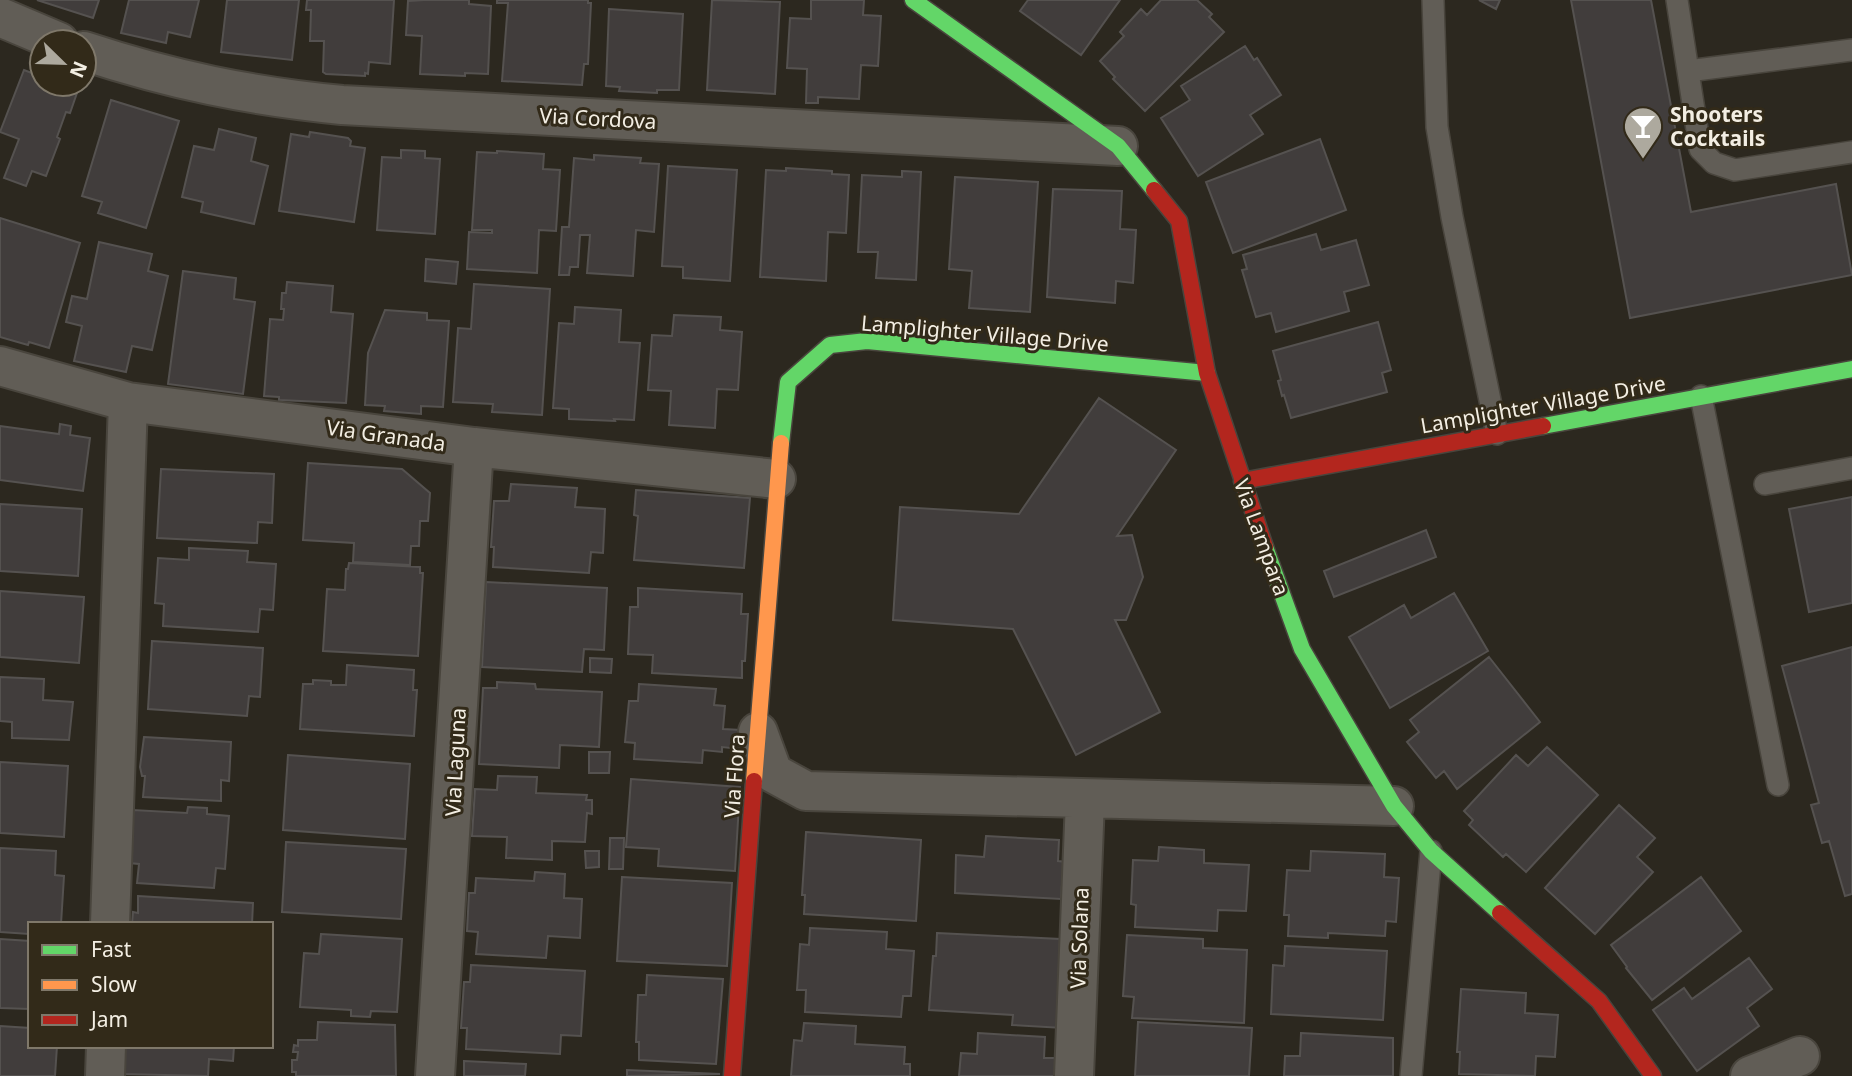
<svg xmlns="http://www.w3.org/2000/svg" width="1852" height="1076" viewBox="0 0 1852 1076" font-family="'Noto Sans',sans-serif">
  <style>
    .building { fill: #413d3c; stroke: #555250; stroke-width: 2 }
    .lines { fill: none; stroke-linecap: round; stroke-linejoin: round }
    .lane-casing { stroke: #49453d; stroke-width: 24 }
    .street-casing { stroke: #49453d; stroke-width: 42 }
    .fast-casing { stroke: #49453d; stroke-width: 19 }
    .slow-casing { stroke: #49453d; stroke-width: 19 }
    .jam-casing { stroke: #49453d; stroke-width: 19 }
    .lane { stroke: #615d56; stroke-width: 21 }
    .street { stroke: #615d56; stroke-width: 38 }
    .fast { stroke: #63d668; stroke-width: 16 }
    .slow { stroke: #ff974d; stroke-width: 16 }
    .jam { stroke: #b3261e; stroke-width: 16 }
    .labels { text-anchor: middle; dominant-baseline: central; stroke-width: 6; stroke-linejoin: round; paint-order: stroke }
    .poi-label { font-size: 21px; font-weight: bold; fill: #f3eee3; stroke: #322a19; text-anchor: start }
    .street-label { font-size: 21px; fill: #f3eee3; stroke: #322a19 }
  </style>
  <rect width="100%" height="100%" fill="#2c281f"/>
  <path class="building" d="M37,0H99L93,18Z
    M129,0H199L190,37L168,32L166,43L121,33Z
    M227,0H299L292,60L221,52Z
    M307,0H394L390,64L369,62L368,74L365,73V76L326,74L323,72L324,41H310L311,10H306Z
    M424,0H469V4L491,6L488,74L465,73V76L420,74L422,36L406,35L408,1Z
    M497,0H588V3H591L588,64H584L582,85L502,81L508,3H497Z
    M712,0L780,2L775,94L707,90Z
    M811,0H864L863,15L881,16L878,66L861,65L859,99L818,97V103H806L807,69L787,68L790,18L811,19Z
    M1028,0H1120L1081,55L1020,11Z
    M1161,0H1197L1212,14L1209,17L1224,32L1145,111L1113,79L1115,77L1100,61L1124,36L1120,32L1141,9L1147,15Z
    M1479,0H1500L1496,9Z
    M1571,0H1651L1691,212L1836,184L1852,275L1630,318Z
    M609,9L683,14L679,90H657V93L619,91L620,87L606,86Z
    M1245,46L1254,60L1257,58L1281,95L1250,115L1263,134L1198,176L1161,118L1190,100L1181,86Z
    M24,70L42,77V84H73L72,87L78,90L70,113L66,112L57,137L60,139L46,176L32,171L26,186L4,178L19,139L0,132Z
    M111,100L179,121L146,228L98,213L102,202L82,196Z
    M219,129L256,138L251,161L268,166L254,224L201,212L203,202L182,197L194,146L214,150Z
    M310,132L348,138L351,141L350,146L365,148L354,222L279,211L291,134L309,137Z
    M1320,139L1346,210L1233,253L1206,182Z
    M401,150L425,151V158L440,159L435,234L377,230L382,157L401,158Z
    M497,151L544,154L543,169L560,170L556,231L539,230L537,273L467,269L469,232L492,233V230H472L477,152L497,153Z
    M594,155L641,158L640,163L659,164L654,232L636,230L633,276L587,273L590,235H580L578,267H570L569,275H559L562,227H569L574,158L594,160Z
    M668,166L737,170L730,281L683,278V267L662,266Z
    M786,168L832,171V174L849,175L846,233L828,232L826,281L760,277L766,170L786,171Z
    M902,171L921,172L916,280L876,278L878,252H858L862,175L902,177Z
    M955,177L1038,182L1030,312L969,308L972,271L949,269Z
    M1053,189L1122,191L1120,229L1136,230L1133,283L1116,281L1115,303L1047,297Z
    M0,218L80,243L49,348L29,342L28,345L0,337Z
    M1316,234L1321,250L1356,240L1369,285L1344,292L1349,311L1276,332L1271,313L1256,317L1242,270L1247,269L1243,255Z
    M99,242L152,254L148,271L168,276L152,350L132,346L126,372L74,361L82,326L66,322L72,296L87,299Z
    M426,259L458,262L456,284L425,281Z
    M183,271L236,278L234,299L255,302L243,394L168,384Z
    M287,282L333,286L331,312L353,314L346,403L279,400V397L264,396L270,319L283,320L284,309H281L282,293H286Z
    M474,284L550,289L542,415L492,412L493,404L453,402L458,328L471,329Z
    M575,307L621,310L619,342L640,343L634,420L614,419L615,421L569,419V409L553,408L559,323L574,324Z
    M385,310L427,313V320L449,321L443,407L421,406V414L384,411L385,406L365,405L368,353Z
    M674,315L721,317L720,330L742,332L738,390L717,389L715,428L669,425L671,391L648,390L652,335L672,336Z
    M1378,322L1391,370L1382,373L1387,392L1291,418L1284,395L1282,396L1278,381L1281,380L1273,351Z
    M1099,398L1176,450L1117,536L1132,535L1143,577L1126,620H1115L1160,712L1076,755L1013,629L893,620L900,507L1019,514Z
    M60,424L71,426L70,435L90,438L83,491L0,480V426L59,434Z
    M308,463L402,469L430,493L428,521H420L419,546H411L410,565L353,562L354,543L303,540Z
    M161,469L274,474L272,523L258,522L257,543L157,538Z
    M511,484L577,488L575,507L605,509L603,553L591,552L589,573L493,567L494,547H491L494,501H509Z
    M636,490L750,498L744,568L634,560L638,516L634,515Z
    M1852,497V603L1809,612L1789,509Z
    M0,504L82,509L78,576L0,571Z
    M1426,530L1436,557L1334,597L1324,571Z
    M189,548L248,551L247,562L276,564L273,610L260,609L258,632L163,626L164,604L155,603L158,558L189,560Z
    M349,563L420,567V573H423L418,656L323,651L327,589L345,590L346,569H348Z
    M486,582L607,588L604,650L584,649L582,672L482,667Z
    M638,588L742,594L741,614H748L745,661H742V678L652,673L653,655L628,654L630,607H638Z
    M0,591L84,597L79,663L0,657Z
    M1454,593L1488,651L1390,708L1349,637L1404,605L1411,618Z
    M152,641L263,648L260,697L249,696L247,716L148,709Z
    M1852,647V894L1845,896L1829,841L1822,843L1811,805L1819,803L1782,666Z
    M1489,657L1540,722L1457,789L1444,771L1436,778L1407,742L1419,732L1410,720Z
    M590,658L612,659L611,673L590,672Z
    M347,665L414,670L413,690H417L414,736L300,729L303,684H313V680L331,681V685H346Z
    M0,677L44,679L43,700L73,702L69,740L12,738V722L0,721Z
    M497,682L535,684L536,689L602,692L599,747L560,745L559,768L479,764L483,688H497Z
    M639,684L716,689L714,705L725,706L723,729L741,730L740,749L722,747V752L703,750L702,763L634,759L635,743L625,742L629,701H638Z
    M144,737L231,742L229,781L221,780V801L143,797L145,776H142L140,767Z
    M1547,747L1598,795L1526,872L1506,854L1503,857L1469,825L1473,820L1464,811L1516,755L1528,766Z
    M589,752H610L609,773H589Z
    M288,755L410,764L405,839L283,830Z
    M0,762L68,766L64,837L0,833Z
    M498,776L537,777L536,793L587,795L586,800H592V814L587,813L585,842L552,841V860L506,858L507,837L472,836L475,789L497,790Z
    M631,779L740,787L735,871L658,866L659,849L626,847Z
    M1619,805L1655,838L1637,857L1653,872L1595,934L1545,888Z
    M188,807L207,808V814L229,816L225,869L216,868L214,888L137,883L139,864L129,863L133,810L187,813Z
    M806,832L921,840L916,921L804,914L805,895H802Z
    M986,836L1059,840L1058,861L1067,862L1066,884H1062L1061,899L955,893L956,855L984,857Z
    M610,838H624L623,869H609Z
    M286,842L406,849L401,919L282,912Z
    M1159,847L1204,850V863L1249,865L1246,911L1218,910L1217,931L1135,927L1136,905L1131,904L1133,860L1158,861Z
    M0,848L56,851L55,875L64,876L61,924H30L29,934L0,932Z
    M585,851H599V867L586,868Z
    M1311,851L1385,854L1384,877L1399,878L1396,922L1386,921L1385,936L1328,933V938L1288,936L1289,915H1284L1287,870L1310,871Z
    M535,872L565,874L564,898L582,899L580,938L548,936L546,958L476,954L478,932L467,931L469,893H475L476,878L534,881Z
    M622,877L732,883L727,966L617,961Z
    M1701,877L1741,931L1652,1000L1626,968L1627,967L1611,945Z
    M138,896L253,903L252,924H132L133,912L138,913Z
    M810,928L887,932L886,949L914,951L911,996H903L901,1017L805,1012L806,990H797L800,944L809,945Z
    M937,933L1060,939L1058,988L1065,989L1063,1028L1012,1025L1013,1015L929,1010L933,956H936Z
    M321,934L402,939L397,1012L371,1011L370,1017L351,1016V1010L300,1007L304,953L319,954Z
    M1127,935L1203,939V948L1247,950L1244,1023L1132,1018L1134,997L1123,996Z
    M0,939L30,941V1009L0,1008Z
    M1285,946L1387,951L1383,1020L1271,1014L1273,965L1284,966Z
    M1749,958L1772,989L1747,1008L1759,1026L1697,1071L1653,1010L1684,988L1692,999Z
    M471,965L585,971L581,1036L561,1035L560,1054L466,1049L467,1028H461L464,982H470Z
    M647,975L723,979L716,1064L639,1060V1042H636L638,995H646Z
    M1461,989L1526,993L1525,1013L1558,1015L1555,1057L1536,1056L1535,1076L1459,1074L1460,1052H1457Z
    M318,1022L395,1025L396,1076H296V1072H292V1060H297L298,1052H293L294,1045L298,1046V1040H317Z
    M1138,1022L1252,1028L1249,1076H1135Z
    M804,1023L856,1026L855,1044L905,1047L904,1064H910V1076H791L794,1040L802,1041Z
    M0,1026L30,1028V1046H57L55,1076H0Z
    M978,1033L1045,1037L1044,1058H1057L1056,1076H959L961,1053L977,1054Z
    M1301,1033L1393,1038V1076H1284L1285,1056H1300Z
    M121,1046H234L233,1061L209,1059L208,1076L122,1074Z
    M464,1061L526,1064L525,1076H464Z
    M627,1070L720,1074L627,1076Z"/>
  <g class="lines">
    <g class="lane-casing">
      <path id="lane" d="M1433,0L1437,127L1452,217L1497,434
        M1677,0L1700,149L1714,163L1735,170L1852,152
        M1688,71L1852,50
        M1701,396L1778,785
        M1765,484L1852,468
        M1411,1076L1431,851"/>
    </g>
    <g class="street-casing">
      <path id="street" d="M0,17L59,42
        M84,51C172,80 250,96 342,105L1118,146
        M0,366L128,402L474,447L776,479
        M758,732L773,773L806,791L1394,806
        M110,924L128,402
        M105,1076L106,1046
        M435,1076L474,447
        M1074,1076L1085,800
        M1750,1076L1800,1056"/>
    </g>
    <g class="fast-casing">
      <path id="fast" d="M913,0L1118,146L1154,190
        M1543,426L1852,369
        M781,443L788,382L830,345L867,341L1207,373
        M1265,547L1302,649L1394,806L1431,851L1500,913"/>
    </g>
    <g class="slow-casing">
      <path id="slow" d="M754,781L781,443"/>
    </g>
    <g class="jam-casing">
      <path id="jam" d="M1154,190L1179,221L1207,373L1265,547
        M1242,481L1543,426
        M1500,913L1599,1001L1653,1076
        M732,1076L754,781"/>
    </g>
    <use href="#lane" class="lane"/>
    <use href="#street" class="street"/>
    <use href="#fast" class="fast"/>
    <use href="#slow" class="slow"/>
    <use href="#jam" class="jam"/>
  </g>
  <defs>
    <g id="bar-pin" transform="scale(2.0125)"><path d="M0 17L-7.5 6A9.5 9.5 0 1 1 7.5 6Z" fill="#ada99e" stroke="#322a19"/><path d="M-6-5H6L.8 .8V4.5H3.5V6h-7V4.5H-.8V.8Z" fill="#fff"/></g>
  </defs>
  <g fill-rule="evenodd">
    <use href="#bar-pin" x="1643" y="126"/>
  </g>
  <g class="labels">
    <g class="poi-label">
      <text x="1670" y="114">Shooters<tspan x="1670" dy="24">Cocktails</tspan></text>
    </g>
    <g class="street-label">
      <text transform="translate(598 118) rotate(3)">Via Cordova</text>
      <text transform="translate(985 333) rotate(5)">Lamplighter Village Drive</text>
      <text transform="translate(1543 404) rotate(-10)">Lamplighter Village Drive</text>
      <text transform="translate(386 435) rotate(8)">Via Granada</text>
      <text transform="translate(1262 537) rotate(70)">Via Lampara</text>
      <text transform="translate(455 762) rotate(-87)">Via Laguna</text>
      <text transform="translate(734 776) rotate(-86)">Via Flora</text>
      <text transform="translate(1079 938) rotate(-88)">Via Solana</text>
    </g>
  </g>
  <rect x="28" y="922" width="245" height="126" fill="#322a19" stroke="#7f786a" stroke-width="2"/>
  <rect x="42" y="945" width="35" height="10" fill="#63d668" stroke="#7f786a" stroke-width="2"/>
  <text x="91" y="957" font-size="21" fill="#f3eee3">Fast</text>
  <rect x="42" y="980" width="35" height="10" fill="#ff974d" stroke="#7f786a" stroke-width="2"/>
  <text x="91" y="992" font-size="21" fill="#f3eee3">Slow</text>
  <rect x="42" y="1015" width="35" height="10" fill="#b3261e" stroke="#7f786a" stroke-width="2"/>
  <text x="91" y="1027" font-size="21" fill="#f3eee3">Jam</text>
  <g transform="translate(63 63) rotate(113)"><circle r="33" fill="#322a19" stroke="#7f786a" stroke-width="2"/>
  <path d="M0-5L12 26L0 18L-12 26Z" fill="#ada99e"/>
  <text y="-10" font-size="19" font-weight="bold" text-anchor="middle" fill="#f3eee3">N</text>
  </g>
</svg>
